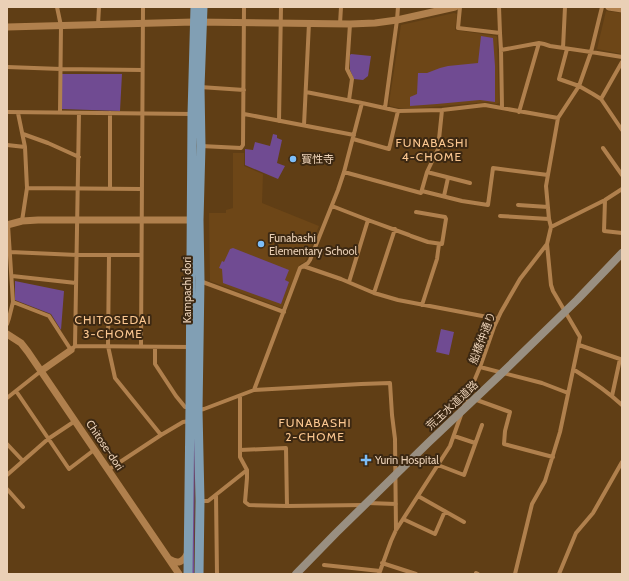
<svg xmlns="http://www.w3.org/2000/svg" width="629" height="581" viewBox="0 0 629 581" font-family="Cabin,'Noto Sans JP',sans-serif">
  <style>
    .built { fill: #6d4617 }
    .green { fill: #704b92 }
    .lines { fill: none; stroke-linecap: round; stroke-linejoin: round }
    .minor { stroke: #b0804d; stroke-width: 4 }
    .tertiary { stroke: #b0804d; stroke-width: 7 }
    .secondary { stroke: #998f81; stroke-width: 8 }
    .primary { stroke: #819fb4; stroke-width: 9 }
    .poi-dot { fill: #7dbef9; stroke: #3c2812; stroke-width: 1.5 }
    .labels { text-anchor: middle; dominant-baseline: central; stroke-width: 4; stroke-linejoin: round; paint-order: stroke }
    .poi-label { font-size: 11px; fill: #ead0b6; stroke: #3c2812; text-anchor: start }
    .street-label { font-size: 11px; fill: #ead0b6; stroke: #3c2812 }
    .neighbourhood-label { font-size: 12px; letter-spacing: 1px; fill: #fbc791; stroke: #3c2812 }
  </style>
  <rect width="100%" height="100%" fill="#603e15"/>
  <path class="built" d="M606,11L622,13V54L597,49Z
    M454,13L457,14L455,30L496,36L497,37L499,103L496,104L487,102L420,108H399L390,106L389,103L401,25Z
    M233,153H244V166L263,174L262,203L319,226L305,262L300,264L282,308L210,281L209,213H226V210L233,208Z"/>
  <path class="green" d="M481,36L493,38L495,66V102L480,100L437,104L410,106V97L417,94L418,73H427L440,68L448,66L478,63Z
    M351,54L371,56L368,76L363,80L354,79L350,70V55Z
    M62,74H122L120,111L62,109Z
    M273,134L277,135V138L282,140L277,163L285,166L278,179L245,165V149L253,150L255,142L270,146Z
    M233,248L289,270L285,280L289,282L281,304L223,283L222,269L219,268L222,261L224,262L230,249Z
    M15,281L64,291L61,330L51,314L15,300Z
    M441,329L454,332L449,355L436,352Z
    M193,431H195L194,574H192Z"/>
  <g class="lines">
    <path class="minor" d="M57,7L61,26L60,112
      M460,7L458,28L500,33
      M499,7L500,33L501,50L502,108
      M340,24L341,7
      M98,25L99,7
      M563,48L565,7
      M567,49L559,79L579,86L593,94L601,99L622,130
      M501,50L539,43L544,44L550,46L591,52L622,57
      M7,67L61,69L142,70
      M200,87L244,90
      M306,92L362,103L398,111L442,110L485,105L558,118
      M601,99L622,62
      M349,100L352,79L347,69L350,24
      M385,108L397,20L398,7
      M7,112L192,114
      M519,112L539,43
      M18,113L25,147L27,188L22,221
      M244,114L354,135
      M279,121L281,7
      M304,125L309,23
      M23,134L48,143L79,157
      M353,139L389,149L398,111
      M7,145L25,147
      M201,146L241,148L243,145L244,7
      M603,148L622,175
      M344,172L421,193L427,172L438,149L442,110
      M427,172L470,183
      M27,188L141,189
      M110,189V113
      M422,191L462,201L488,205L493,168L548,175
      M444,196L448,178
      M605,200L604,231L622,233
      M518,205L548,207
      M332,206L368,220L409,235L411,236L428,242L442,244L446,219L445,217L416,212
      M500,216L549,219
      M551,227L549,219L546,186L558,118L579,86L591,52L602,7
      M10,252L77,255H141
      M109,255L108,346L115,378L161,435
      M303,266L341,279L374,293L398,300L498,319
      M12,276L76,283
      M200,281L284,312
      M349,282L368,220
      M374,293L395,229
      M13,302L49,316L71,350L75,346L190,347
      M422,305L437,259L439,244
      M7,324L9,318L13,302L8,225
      M579,345L620,359L612,396
      M75,346L79,113
      M141,347L143,7
      M155,347V364L176,396L185,407H190
      M480,367L542,383L568,393
      M573,370L576,371C592,381 608,392 622,405
      M254,390L300,268L308,263L310,260L338,190L344,172L362,103
      M16,391L69,469L94,450
      M240,396V457L247,470V478L245,502L249,505L287,506L364,505
      M7,398L41,371
      M474,399L510,412L505,431L504,444L553,457
      M464,405L480,367L494,327L501,312L520,279L547,244L551,227L605,200L622,189
      M199,410L204,409L254,390L361,384L390,383L392,415L395,439L396,530
      M454,436L475,443
      M7,444L23,461
      M240,450L286,448L287,506
      M438,465L464,475L482,425
      M108,470L161,435L183,422L190,421
      M7,475L48,439L75,421
      M7,489L23,507
      M216,495L217,574
      M418,496L464,522
      M200,501H208L247,470
      M368,503L396,504
      M403,519L435,534L445,511
      M382,563L416,574
      M324,565L380,571
      M476,573L478,574
      M379,574L391,541L396,530L450,446L461,415
      M515,574L532,504L545,481L560,432L580,337L553,291L551,285L547,244
      M559,574L576,533L593,513L622,462"/>
    <path class="tertiary" d="M609,7L622,9
      M7,27L194,22L350,24L375,23L397,20L455,7
      M7,225L22,221L38,220H196
      M7,334L21,343L28,352L179,574
      M41,371L71,350
      M169,559C178,565 184,562 188,552"/>
    <path class="secondary" d="M296,574L336,533L428,443L502,373L577,300L622,253"/>
    <path class="primary" d="M188,574L190,407L192,114L195,7
      M199,574L200,501L198,410L200,280L199,220L201,146L200,87L203,7"/>
  </g>
  <g class="poi-dot">
    <circle cx="293" cy="159" r="4"/>
    <circle cx="261" cy="244" r="4"/>
    <path d="M364 454h4v4h4v4h-4v4h-4v-4h-4v-4h4z"/>
  </g>
  <g class="labels">
    <g class="poi-label">
      <text x="301" y="159">寳性寺</text>
      <text x="269" y="238">Funabashi<tspan x="269" dy="13">Elementary School</tspan></text>
      <text x="375" y="460">Yurin Hospital</text>
    </g>
    <g class="street-label">
      <text transform="translate(187 290) rotate(-90)">Kampachi dori</text>
      <text transform="translate(482 338) rotate(-69)">船橋仲通り</text>
      <text transform="translate(452 405) rotate(-43)">荒玉水道道路</text>
      <text transform="translate(105 445) rotate(56)">Chitose-dori</text>
    </g>
    <g class="neighbourhood-label">
      <text x="432" y="142">FUNABASHI<tspan x="432" dy="14">4-CHOME</tspan></text>
      <text x="113" y="319">CHITOSEDAI<tspan x="113" dy="14">3-CHOME</tspan></text>
      <text x="315" y="422">FUNABASHI<tspan x="315" dy="14">2-CHOME</tspan></text>
    </g>
  </g>
  <rect width="629" height="581" fill="none" stroke="#ead0b6" stroke-width="16"/>
</svg>
